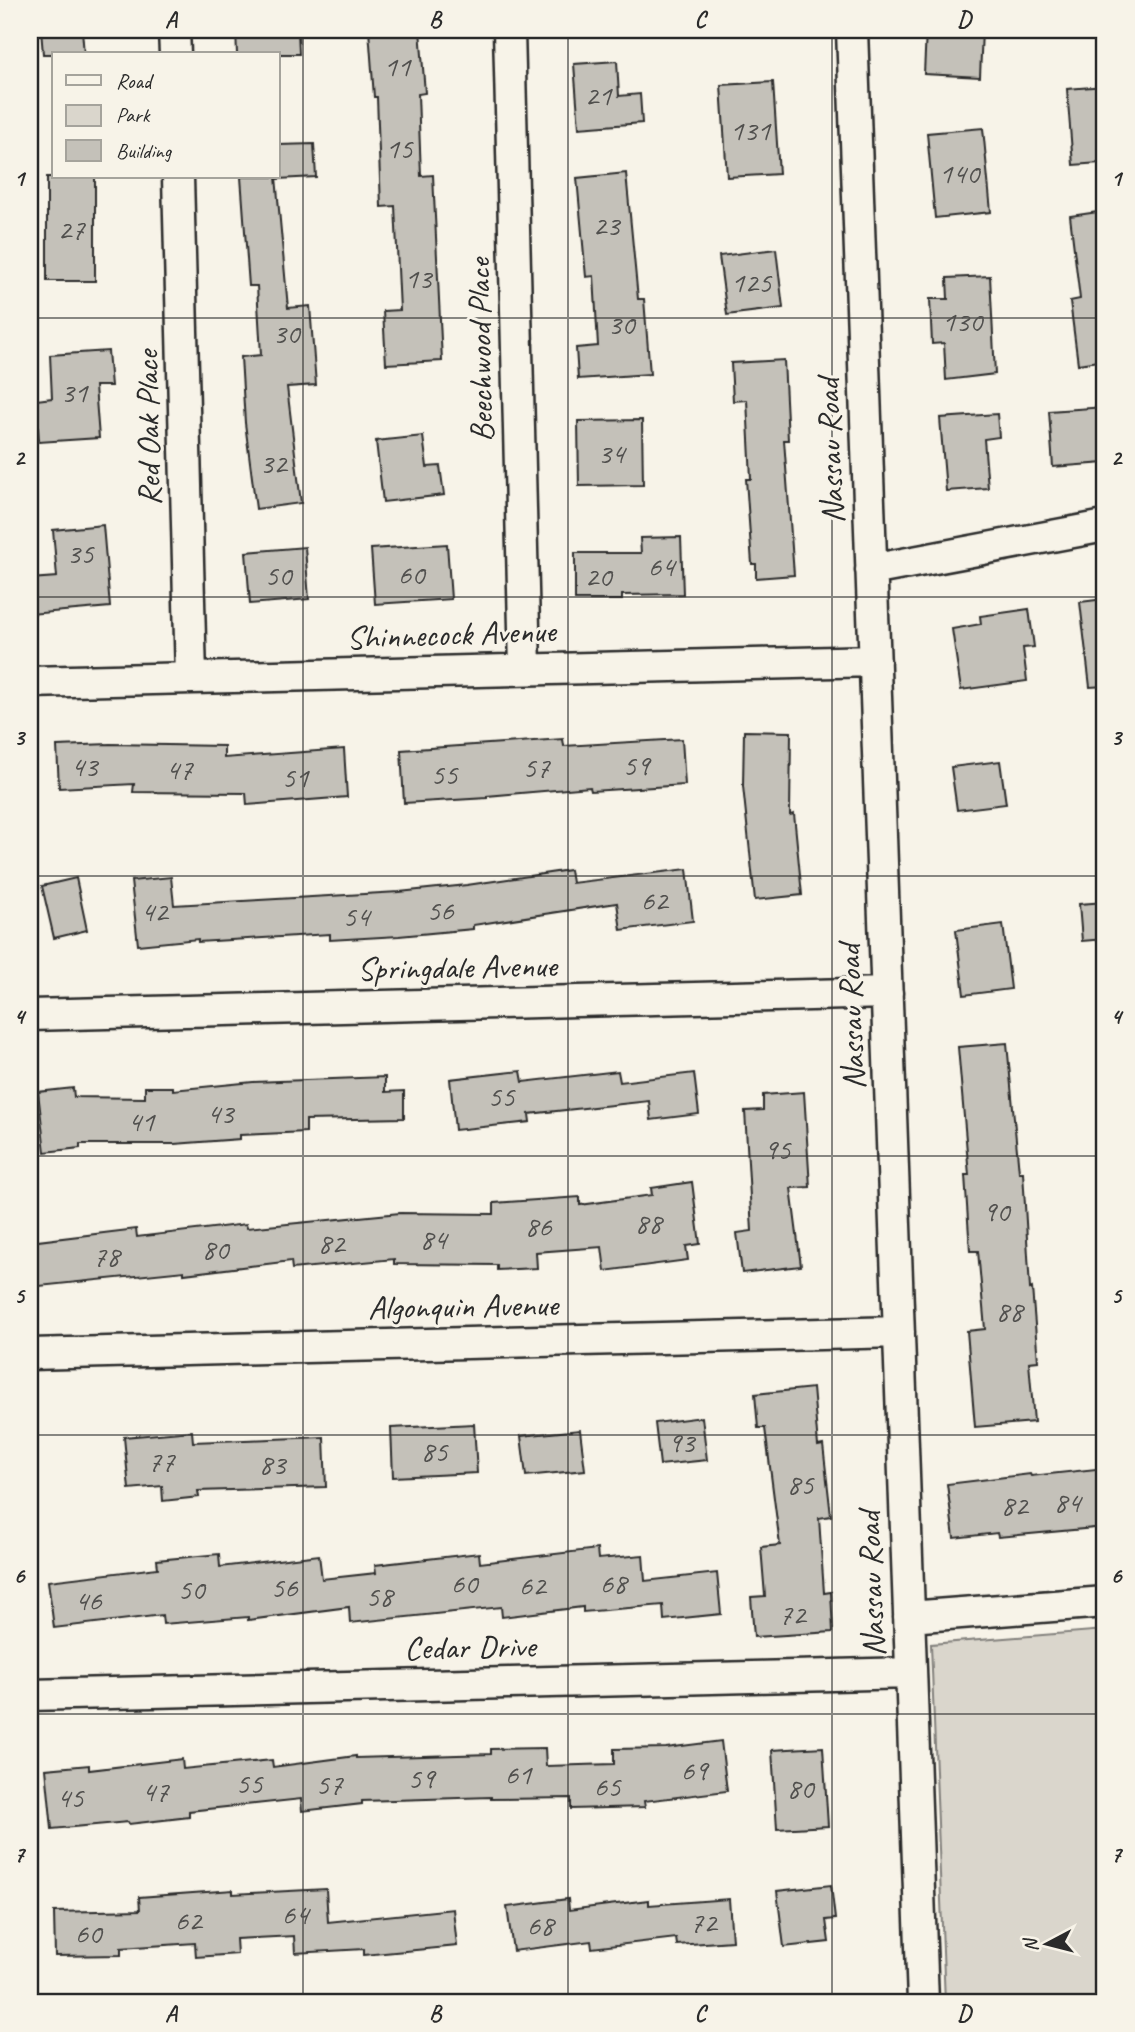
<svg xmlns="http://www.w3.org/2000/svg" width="1135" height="2032" viewBox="0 0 1135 2032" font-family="Caveat,sans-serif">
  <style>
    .green { fill: #dad6cc; stroke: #82807c; stroke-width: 2 }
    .building { fill: #c4c1b9; stroke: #2b2b2b; stroke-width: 2 }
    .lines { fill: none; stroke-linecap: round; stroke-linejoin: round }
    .minor-casing { stroke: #2b2b2b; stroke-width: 35 }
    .minor { stroke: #f7f3e8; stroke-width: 30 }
    .grid { fill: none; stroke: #2b2b2b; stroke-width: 2; stroke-opacity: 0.55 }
    .labels { text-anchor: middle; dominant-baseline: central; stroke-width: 6; stroke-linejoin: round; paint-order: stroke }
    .number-label { font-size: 30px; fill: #51504e }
    .street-label { font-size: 33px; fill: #2b2b2b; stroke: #f7f3e8 }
    .neatline { fill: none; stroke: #2b2b2b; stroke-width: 2.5 }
    .grid-label { font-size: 23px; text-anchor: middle; font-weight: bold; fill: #2b2b2b }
  </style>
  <rect width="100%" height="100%" fill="#f7f3e8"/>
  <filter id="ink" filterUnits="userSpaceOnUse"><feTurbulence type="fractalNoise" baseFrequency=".0143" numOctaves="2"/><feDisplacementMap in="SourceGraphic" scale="14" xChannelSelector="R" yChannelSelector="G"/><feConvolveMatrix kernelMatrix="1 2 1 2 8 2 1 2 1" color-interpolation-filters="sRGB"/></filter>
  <g filter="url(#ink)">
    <path class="green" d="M1105,1630V2002H945L931,1644Z"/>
    <path class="building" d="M41,30H82L84,54H43Z
      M236,30H298L299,54H237Z
      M369,30H420L425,93L418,94L421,176L433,175L442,361L386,364L383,311L400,310L395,206L381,207L377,97H374Z
      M926,30H982L980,77L924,74Z
      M617,61L619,96L640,94L642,123L579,128L574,64Z
      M773,82L779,174L727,177L721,85Z
      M1105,86V138H1098L1100,163L1073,165L1067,89Z
      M983,128L991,212L935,218L927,133Z
      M314,144L316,177L278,179V145Z
      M626,173L638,299H644L650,374L578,379L576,348L598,346L594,276L586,277L577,178Z
      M47,177H95V281H47Z
      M241,177H276L288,308L310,306L316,385L287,387L301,503L256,509L245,423L241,357L261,355L257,286H249Z
      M1105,211V360L1078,364L1070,301L1080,299L1070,216Z
      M776,249L783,308L727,315L719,256Z
      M990,276L995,374L946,380L944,343L932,344L930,299H948L947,278Z
      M108,351L111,386H95L99,438L39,442L36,400L52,398L50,355Z
      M784,360L788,440H784L794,575L756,578V564H752L746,479H751L747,400L733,401L731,363Z
      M1105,407V463L1053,467L1049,411Z
      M997,414L999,437L984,439L988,488L946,491L940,418Z
      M642,420L643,485L579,486L578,421Z
      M423,436L427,467L440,466L444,495L383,502L376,441Z
      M103,525L110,607L30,614V579L57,577L53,530Z
      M681,537L683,594L622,595V600H575V553H641L640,538Z
      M447,544L451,599L375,604L371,549Z
      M305,547L309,599L250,604L246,552Z
      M1105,599V686L1090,687L1080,602Z
      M1029,609L1034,647L1023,648L1027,681L961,690L952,629L981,624L980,616Z
      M744,731L791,732L790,815L794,814L802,895L755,900L743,786Z
      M563,739L564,746L682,739L685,785L591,791L590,787L487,796V798L404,803L401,750Z
      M110,744L224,746V758L344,749L347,797L247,805L246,793L133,792L134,784L59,788L57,746Z
      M1000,761L1006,804L957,810L951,767Z
      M687,869L693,921L621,930L617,903L473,925V929L399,936L330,940V934L198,942V939L138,945L131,881L171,877L174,905L399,892L467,885L570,870L572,883Z
      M76,878L87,930L54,938L42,886Z
      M1105,902V939L1082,941L1079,904Z
      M1003,924L1011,989L964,995L956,930Z
      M1007,1043L1019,1172H1023L1030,1289L1032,1288L1038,1361L1029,1362L1034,1422L975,1427L967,1331L985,1329L978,1251H970L965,1175H969L958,1047Z
      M521,1071L523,1082L618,1071L620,1082L694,1073L699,1114L651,1120L649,1101L529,1114L530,1122L455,1130L450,1079Z
      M385,1077V1092L404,1091V1118L306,1120V1132L240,1135V1139L174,1144H80V1148L45,1152L38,1092L73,1088L74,1097L145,1098V1087H173V1090L253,1082Z
      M804,1092L810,1187L791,1188L801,1266L742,1273L737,1233L752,1231L745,1111L763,1110V1095Z
      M692,1182L700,1244L686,1246L688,1260L605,1271L602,1247L536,1252L537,1268L497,1270V1265L394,1264V1259L292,1269L291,1261L184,1274V1271L30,1287V1242L136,1229L137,1237L246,1224L247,1228L400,1213L494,1214V1203L580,1197V1205L652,1195L651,1188Z
      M813,1388L818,1446L823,1445L831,1516L819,1518L824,1593L831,1592L833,1632L754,1637L751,1597L765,1596L761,1547L780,1545L765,1428H758L755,1394Z
      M702,1417L707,1460L660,1465L655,1423Z
      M474,1424L477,1473L393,1477L391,1428Z
      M580,1430L585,1470L526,1476L521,1436Z
      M192,1431L193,1442L324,1437L326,1487L198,1491L199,1497L163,1501L162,1486L129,1489L124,1437Z
      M1105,1468V1527L998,1537L997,1533L954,1538L947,1484L1030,1474L1031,1476Z
      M597,1549L598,1559L643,1555L645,1581L717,1573L721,1614L664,1620L663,1605L583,1612V1607L502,1617L501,1607L350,1623L349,1607L248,1620V1617L163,1624L162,1615L54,1628L48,1581L158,1568L157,1560L219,1554L220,1567L319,1555L322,1579L376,1573L375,1565L479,1553L480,1563Z
      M721,1741L727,1791L644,1801L645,1807L571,1809V1798L491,1799V1797L362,1801V1804L302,1811L301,1799L189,1811V1817L129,1824L128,1822L52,1829L46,1769L89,1765V1770L182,1759L183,1769L272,1760L273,1767L356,1756V1758L491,1754V1749L545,1748L546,1766L614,1764V1749L666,1748Z
      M823,1747L828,1826L777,1829L772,1750Z
      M831,1885L835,1919L826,1920L829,1942L784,1947L777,1891Z
      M326,1889L328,1922L453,1909L457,1946L364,1955V1949L295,1953L294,1936L236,1939L237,1954L196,1957L195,1943L121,1948V1955L55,1956L54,1912L140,1910L139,1897L233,1890V1894Z
      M568,1899L569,1910L649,1900V1905L729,1899L732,1941L677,1945L676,1938L592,1948L591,1941L513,1951L507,1907Z"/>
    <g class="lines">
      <g class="minor-casing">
        <path id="minor" d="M174,30L175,54
          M509,30L525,668
          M852,30L923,2002
          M178,177L191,678
          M871,570L1105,526
          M30,682L875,661
          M30,1015L887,993
          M30,1354L899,1332
          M909,1617L1105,1602
          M30,1695L911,1673"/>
      </g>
      <use href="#minor" class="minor"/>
    </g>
  </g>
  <path class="grid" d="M303,30V2002M568,30V2002M832,30V2002M30,318H1105M30,597H1105M30,876H1105M30,1156H1105M30,1435H1105M30,1714H1105"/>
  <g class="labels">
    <g class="number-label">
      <text x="397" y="66">11</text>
      <text x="598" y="95">21</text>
      <text x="750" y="130">131</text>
      <text x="399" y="148">15</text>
      <text x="959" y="173">140</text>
      <text x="606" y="225">23</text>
      <text x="71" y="229">27</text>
      <text x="418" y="278">13</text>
      <text x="751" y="282">125</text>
      <text x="962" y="321">130</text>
      <text x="621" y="324">30</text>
      <text x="286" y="333">30</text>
      <text x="74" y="392">31</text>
      <text x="611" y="453">34</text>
      <text x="273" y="463">32</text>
      <text x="80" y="553">35</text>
      <text x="661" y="566">64</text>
      <text x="411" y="574">60</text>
      <text x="278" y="575">50</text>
      <text x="598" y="576">20</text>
      <text x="636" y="765">59</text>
      <text x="84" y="766">43</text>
      <text x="536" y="767">57</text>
      <text x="179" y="769">47</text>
      <text x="444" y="774">55</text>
      <text x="295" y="777">51</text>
      <text x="654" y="900">62</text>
      <text x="440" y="910">56</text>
      <text x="154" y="911">42</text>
      <text x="356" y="916">54</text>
      <text x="501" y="1096">55</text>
      <text x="220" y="1113">43</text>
      <text x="141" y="1121">41</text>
      <text x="777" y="1149">95</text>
      <text x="996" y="1211">90</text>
      <text x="648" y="1223">88</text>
      <text x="538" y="1226">86</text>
      <text x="433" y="1239">84</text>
      <text x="331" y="1243">82</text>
      <text x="215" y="1249">80</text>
      <text x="106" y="1256">78</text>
      <text x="1009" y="1311">88</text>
      <text x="681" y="1442">93</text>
      <text x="434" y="1451">85</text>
      <text x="161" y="1461">77</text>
      <text x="272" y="1464">83</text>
      <text x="800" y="1484">85</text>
      <text x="1067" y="1502">84</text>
      <text x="1014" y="1505">82</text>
      <text x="464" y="1583">60</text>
      <text x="613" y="1583">68</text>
      <text x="532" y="1585">62</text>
      <text x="284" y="1587">56</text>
      <text x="191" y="1589">50</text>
      <text x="379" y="1596">58</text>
      <text x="88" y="1600">46</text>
      <text x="792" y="1614">72</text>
      <text x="694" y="1770">69</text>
      <text x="518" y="1774">61</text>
      <text x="421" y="1778">59</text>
      <text x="249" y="1783">55</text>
      <text x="329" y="1784">57</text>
      <text x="607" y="1786">65</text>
      <text x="800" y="1788">80</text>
      <text x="155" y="1791">47</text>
      <text x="70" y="1797">45</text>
      <text x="295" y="1914">64</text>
      <text x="188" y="1920">62</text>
      <text x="703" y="1922">72</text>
      <text x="540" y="1925">68</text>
      <text x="88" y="1933">60</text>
    </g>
    <g class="street-label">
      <text transform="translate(480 350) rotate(-91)">Beechwood Place</text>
      <text transform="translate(148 428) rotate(-91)">Red Oak Place</text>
      <text transform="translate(830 451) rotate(-92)">Nassau Road</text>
      <text transform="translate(451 634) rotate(-2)">Shinnecock Avenue</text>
      <text transform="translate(457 967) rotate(-1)">Springdale Avenue</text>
      <text transform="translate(851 1017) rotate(-92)">Nassau Road</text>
      <text transform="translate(463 1306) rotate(-1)">Algonquin Avenue</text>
      <text transform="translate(871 1584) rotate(-92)">Nassau Road</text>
      <text transform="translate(470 1647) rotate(-1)">Cedar Drive</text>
    </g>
  </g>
  <rect width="1135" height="2032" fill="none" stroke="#f7f3e8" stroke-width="77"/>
  <rect x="52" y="52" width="228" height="126" fill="#f7f3e8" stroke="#a5a39c" stroke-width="2"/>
  <rect x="66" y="75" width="35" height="10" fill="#f7f3e8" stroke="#a5a39c" stroke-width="2"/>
  <text x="116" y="88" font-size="21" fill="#2b2b2b">Road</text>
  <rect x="66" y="105" width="35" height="21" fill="#dad6cc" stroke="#a5a39c" stroke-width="2"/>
  <text x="116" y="122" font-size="21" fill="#2b2b2b">Park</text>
  <rect x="66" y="140" width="35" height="21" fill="#c4c1b9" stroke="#a5a39c" stroke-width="2"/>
  <text x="116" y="158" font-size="21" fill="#2b2b2b">Building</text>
  <g transform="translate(1047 1944) rotate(263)" stroke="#f7f3e8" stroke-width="5" paint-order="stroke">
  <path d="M0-5L12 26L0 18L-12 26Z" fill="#2b2b2b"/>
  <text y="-10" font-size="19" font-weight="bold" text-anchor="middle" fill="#2b2b2b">N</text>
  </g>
  <rect x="38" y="38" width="1058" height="1956" class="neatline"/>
  <g class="grid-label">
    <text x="171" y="27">A</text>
    <text x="435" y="27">B</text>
    <text x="700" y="27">C</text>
    <text x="964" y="27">D</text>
    <text x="19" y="186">1</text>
    <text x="1116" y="186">1</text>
    <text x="19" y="465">2</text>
    <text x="1116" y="465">2</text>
    <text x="19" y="745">3</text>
    <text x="1116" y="745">3</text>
    <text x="19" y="1024">4</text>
    <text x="1116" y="1024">4</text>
    <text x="19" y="1303">5</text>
    <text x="1116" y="1303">5</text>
    <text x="19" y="1583">6</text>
    <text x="1116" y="1583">6</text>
    <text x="19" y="1862">7</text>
    <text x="1116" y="1862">7</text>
    <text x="171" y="2021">A</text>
    <text x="435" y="2021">B</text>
    <text x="700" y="2021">C</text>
    <text x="964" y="2021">D</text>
  </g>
</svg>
